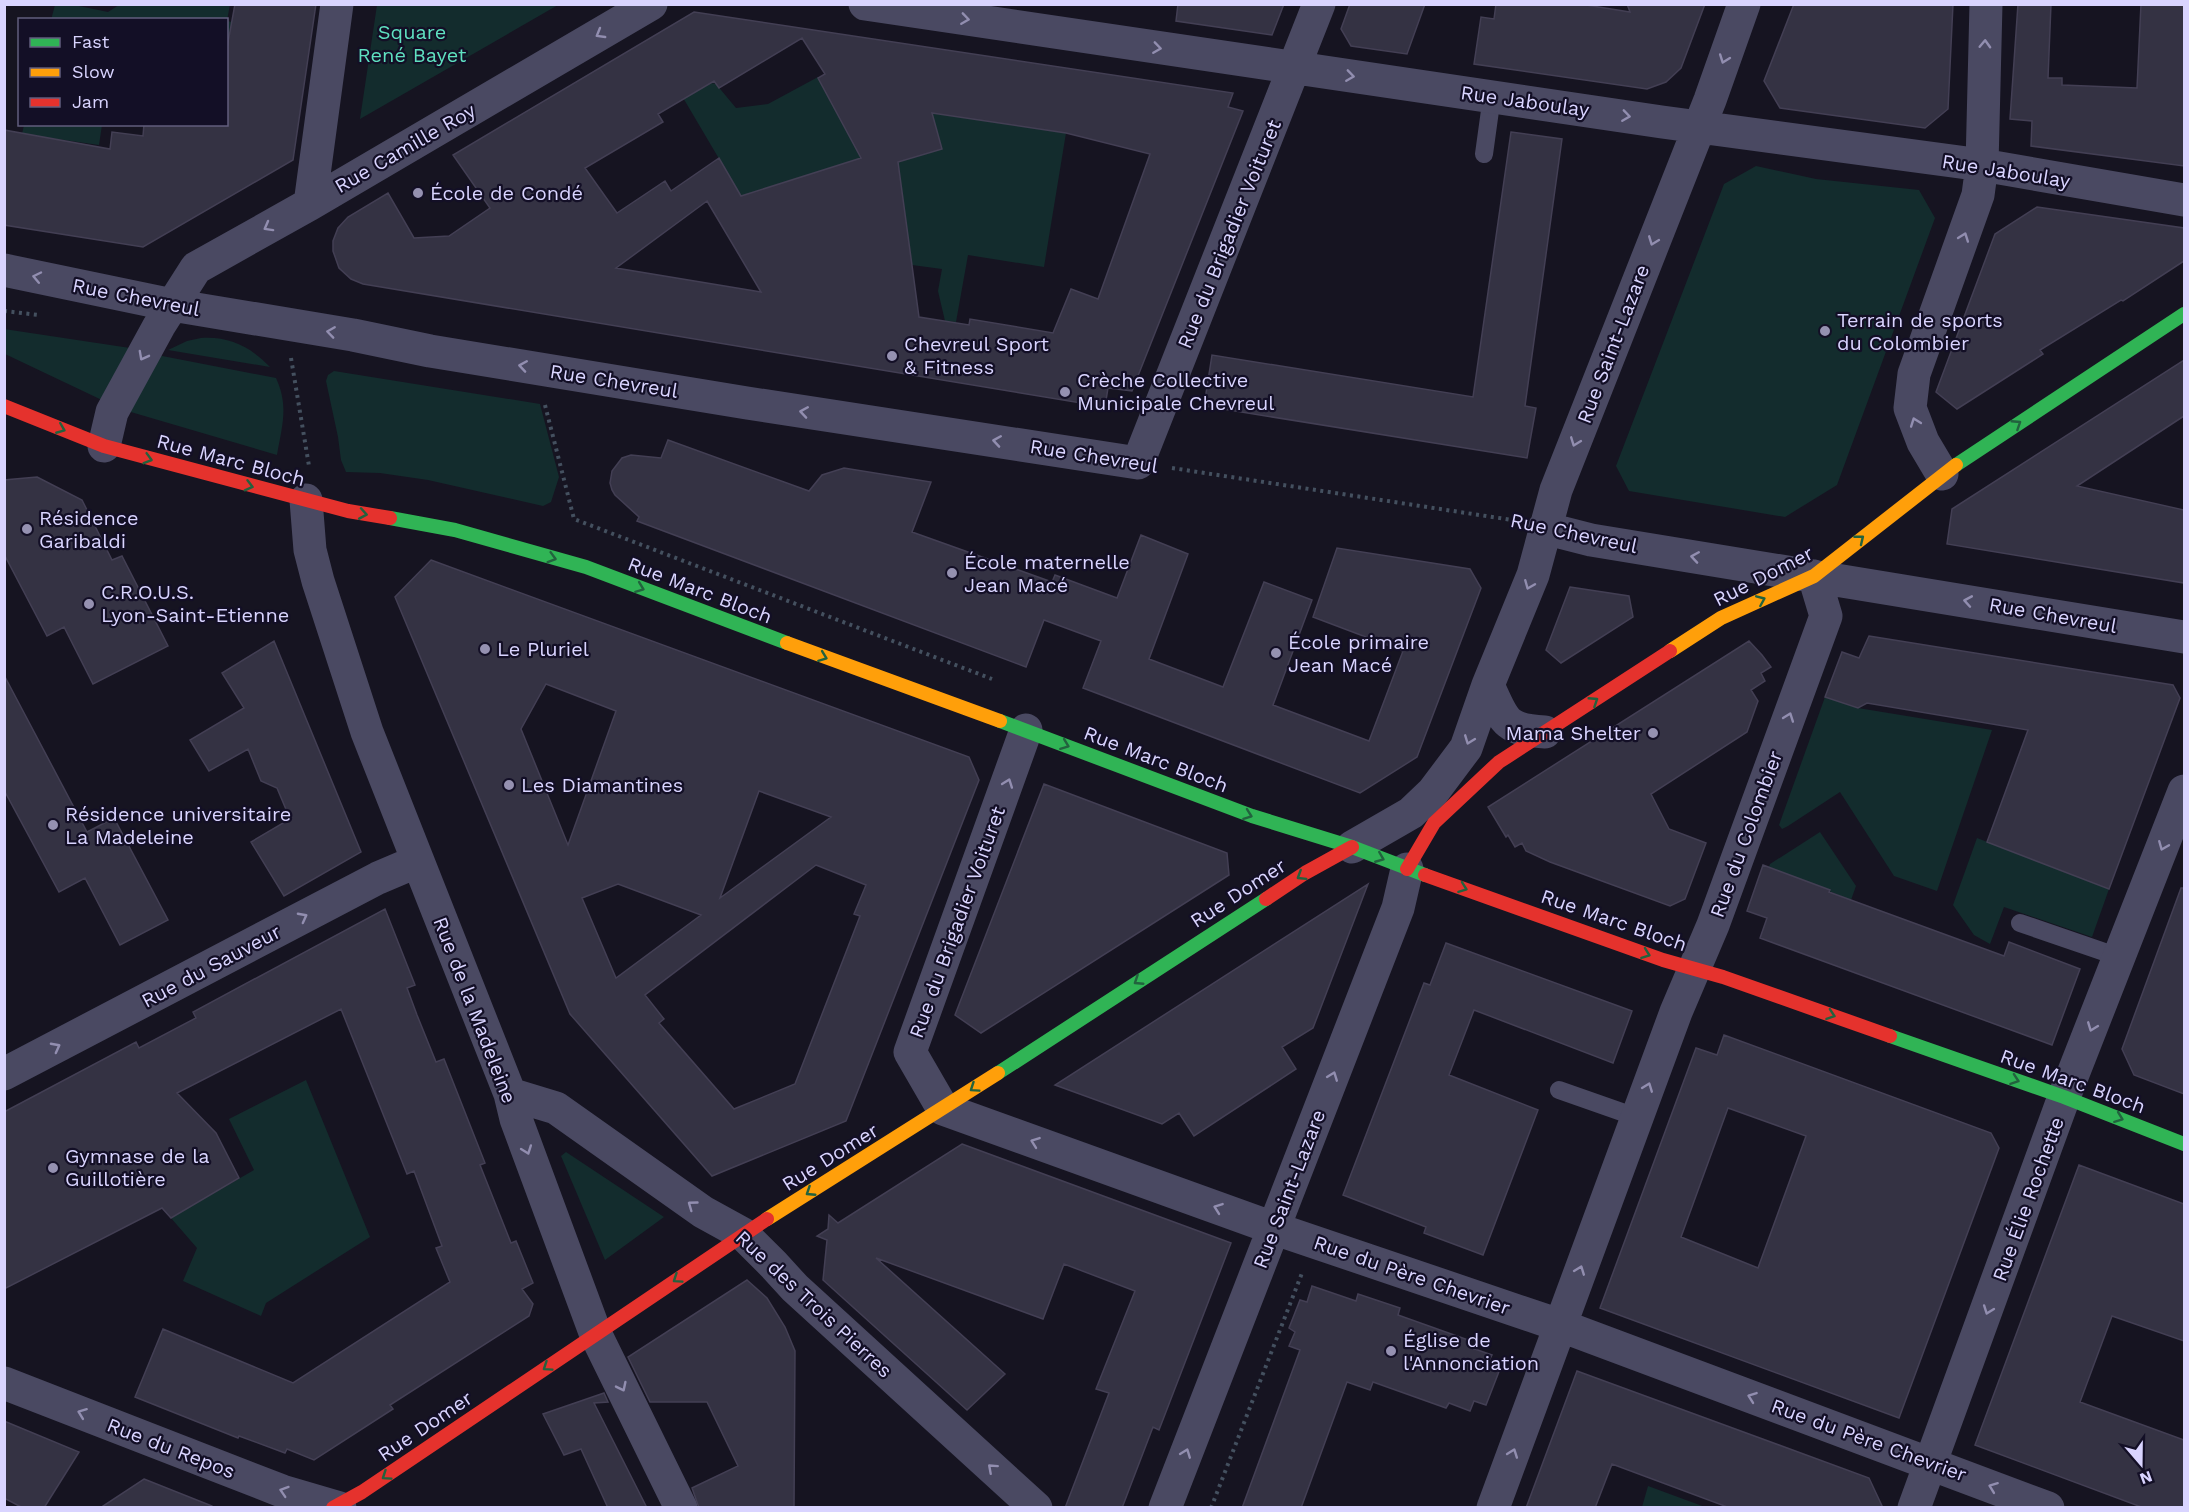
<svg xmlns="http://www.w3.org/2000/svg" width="2189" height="1512" viewBox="0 0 2189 1512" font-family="'Work Sans',sans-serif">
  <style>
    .green { fill: #132c2d }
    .building { fill: #343243; stroke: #433f54; stroke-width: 1.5; fill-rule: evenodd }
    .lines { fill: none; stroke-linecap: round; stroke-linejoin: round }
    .path { stroke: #44505f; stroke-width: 4; stroke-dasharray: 3 4.5; stroke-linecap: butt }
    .lane { stroke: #4a4962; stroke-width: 18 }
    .street { stroke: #4a4962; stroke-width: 33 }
    .fast { stroke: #30b455; stroke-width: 14 }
    .slow { stroke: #ff9f0a; stroke-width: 14 }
    .jam { stroke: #e5322d; stroke-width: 14 }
    .oneway { stroke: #928eb0 }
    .oneway2 { stroke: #22623e }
    .poi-dot { fill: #9591b1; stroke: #130f26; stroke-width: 2 }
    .labels { text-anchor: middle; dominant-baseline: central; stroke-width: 4.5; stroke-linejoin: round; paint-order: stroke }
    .park-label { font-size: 20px; fill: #5fe0c0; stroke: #130f26 }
    .street-label { font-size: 20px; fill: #d9d4ff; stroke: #130f26 }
    .poi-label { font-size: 20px; fill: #d9d4ff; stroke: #130f26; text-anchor: start }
  </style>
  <rect width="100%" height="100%" fill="#161421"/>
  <path class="green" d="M230,4L227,21L232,22L227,53L226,20H51L55,5H74L108,12L119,5Z
    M377,5V4L558,5L360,119Z
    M818,77L861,158L741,196L682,96L705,82L716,84L736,108L768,104Z
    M932,113L1066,133L1044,267L968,255L956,322L945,321L938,291L942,269L912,265L898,162L941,149Z
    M24,125H102L99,145L22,134Z
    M1756,166L1816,179L1919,190L1935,218L1837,485L1785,517L1629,491L1616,466L1724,184Z
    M4,329L130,348L104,401L5,354Z
    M201,338C229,336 251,347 270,367L168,350L187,341Z
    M152,354L276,378C289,406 282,426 277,455L124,410Z
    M334,371L540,404L559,477L551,502L543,506L428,480L380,473L346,472L341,460L338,437L326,381L328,375Z
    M1825,697L1858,708L1992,730L1937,891L1894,876L1840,792L1788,826L1782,829L1779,825Z
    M1820,832L1856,886L1851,900L1769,867L1770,864Z
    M1977,838L2109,889L2092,937L2004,907L1990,944L1974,935L1953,905Z
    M306,1080L370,1237L266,1303L261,1316L183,1281L197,1248L171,1218L254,1170L229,1119Z
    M566,1152L664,1217L605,1260L561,1156Z
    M1648,1486L1705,1507H1642Z"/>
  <path class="building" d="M235,4H316L293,160L143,247L4,225V130L110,149L112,132L143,136L144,124H226V53Z
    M1178,4H1284L1272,35L1176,21Z
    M1350,4H1425L1407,54L1351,46L1341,29Z
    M1496,4H1580L1630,12L1627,4H1705L1681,68L1666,82L1647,89L1474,64L1481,17L1494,19Z
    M1794,4H1953L1948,109L1925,128L1780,108L1764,81Z
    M2018,4H2051L2048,78H2062V85L2137,88L2141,4H2184V166L2031,146L2032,121L2010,119Z
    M694,12L1233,93L1228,107L1243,111L1132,391L1108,388L1105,407L363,284L351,279L339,268L333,251V241L338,228L348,217L388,193L414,238L449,236L490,208L453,155ZM802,38L825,74L818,78L861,158L741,196L719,158L671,191L665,181L617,213L585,168L663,122L658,114L714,81L719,88ZM932,113L1066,133L1150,154L1098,299L1071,289L1053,333L970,319L969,325L919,317L898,162L942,149ZM707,201L761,292L616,268Z
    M1511,132L1562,139L1525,406L1536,408L1527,458L1204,406L1212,355L1473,397Z
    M2037,207L2184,228V261L2123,301L2121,300L2040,350L2043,354L1957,409L1936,392L1995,234Z
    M2184,360V416L2077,486L2184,510V583L1947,544L1952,509Z
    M668,440L809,491L822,475L844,468L931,482L912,532L1052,582L1055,575L1117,598L1141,535L1188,554L1149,659L1223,687L1264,582L1312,600L1273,705L1369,741L1403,651L1313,617L1337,548L1470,569L1481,588L1417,757L1360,793L1083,688L1101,641L1044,620L1026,667L637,521L639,517L615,495L612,490L610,483L612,471L622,458L631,455L661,458Z
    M37,477L82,500L112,560L122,556L168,646L93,684L64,627L47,636L4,554V480Z
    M431,560L969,757L979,780L846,1121L712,1176L570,1014L395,597ZM546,684L616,711L568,845L521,729ZM759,791L831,817L720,898ZM816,865L866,885L854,914L860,916L795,1084L734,1109L659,1023L664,1019L645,995ZM618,884L701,915L616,978L582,898Z
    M1570,587L1629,596L1633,617L1561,663L1546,650Z
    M1869,636L2173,685L2180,698L2109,889L1987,842L2028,730L1867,703L1858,708L1825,697L1842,652L1859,658Z
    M274,641L361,852L284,896L251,842L290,819L277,788L261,781L248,749L209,771L190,740L244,708L222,673Z
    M1749,641L1762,655L1771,667L1761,673L1765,681L1751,690L1758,701L1747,732L1651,794L1669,829L1706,843L1685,899L1670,906L1550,862L1526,851L1522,843L1515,847L1508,835L1506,837L1488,807Z
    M4,675L87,832L114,818L168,920L120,945L85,878L59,892L4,790Z
    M1044,784L1227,853L1229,875L981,1033L955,1015Z
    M1763,865L1830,890L1829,892L2004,956L2009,942L2080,969L2052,1045L1760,938L1767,918L1747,911Z
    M1368,884L1313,1028L1282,1047L1296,1069L1194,1136L1179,1113L1162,1124L1055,1085Z
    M2181,888H2184V1094L2134,1075L2122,1049Z
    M385,909L415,985L407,988L417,1015L436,1062L444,1059L485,1163L480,1165L511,1243L516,1241L533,1283L522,1289L533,1304L529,1316L390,1405L393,1409L314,1460L287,1449L285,1453L239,1436L238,1438L135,1397L163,1329L293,1383L450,1282L436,1248L442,1246L414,1171L407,1174L341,1009L177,1093L216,1133L239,1178L171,1218L162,1208L4,1289V1112L136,1042L139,1048L196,1018L193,1012Z
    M1446,943L1632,1011L1613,1063L1474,1010L1449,1075L1538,1110L1483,1255L1424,1233L1426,1227L1343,1195L1424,983L1430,985Z
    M1724,1035L1991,1133L1999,1148L1899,1418L1600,1308L1696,1048L1717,1055ZM1728,1108L1806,1136L1758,1268L1681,1237Z
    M962,1144L1231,1243L1159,1430L1153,1427L1122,1508H1065L1109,1393L1096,1389L1135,1291L1064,1264L1043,1319L876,1258L1005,1374L967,1410L823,1280L827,1240L817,1236L828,1229L829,1215L838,1223Z
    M2079,1165L2184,1204V1341L2112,1316L2080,1402L2184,1440V1508H2144L1975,1445Z
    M747,1280L767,1298L785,1327L795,1351L794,1508H699L692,1488L738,1466L707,1402H650L628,1357Z
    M1312,1286L1356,1301L1358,1294L1400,1308L1398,1315L1471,1341L1469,1347L1492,1355L1487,1365L1500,1369L1486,1405L1474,1401L1470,1411L1449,1403L1446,1408L1373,1382L1370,1390L1347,1382L1301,1508H1242L1300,1350L1289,1346L1295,1332L1289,1328L1300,1300L1307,1302Z
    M1577,1371L1869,1478L1883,1508H1730L1612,1464L1595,1508H1526Z
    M604,1393L608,1402L594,1403L647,1508H608L581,1449L564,1455L543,1414Z
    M4,1421L79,1452L44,1508H23L4,1498Z
    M144,1479L212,1506V1508H100Z"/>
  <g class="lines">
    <path class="path" d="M4,311L39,315
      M291,358L309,466
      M545,405L574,519L992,679
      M1172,468L1512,520
      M1211,1508L1302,1273"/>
    <path class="lane" d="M1484,154L1492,96
      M2020,923L2119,957
      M1559,1090L1636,1117"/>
    <path class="street" d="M865,4L1662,122L1982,165L2184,200
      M310,204L337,4
      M4,270L172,305L353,335L430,351L747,403L1138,463L1319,4
      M104,446L112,412L159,326L196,268L310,204L651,4
      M1942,474L1923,442L1910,408L1914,374L1978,195L1982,165L1986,4
      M306,500L310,550L318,581L367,732L510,1094L516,1119L596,1335L681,1508
      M1544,528L1591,540L2184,637
      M1488,685C1504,720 1504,730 1545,732
      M1026,730L910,1052L943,1109L1273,1228L1559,1325L2048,1508
      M1352,847L1411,813L1433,792L1466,748L1488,685L1533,575L1556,490L1710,100L1744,4
      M4,1074L378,878L418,861
      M510,1094L556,1108L703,1212L743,1234L773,1264L795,1288L1036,1508
      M4,1383L282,1491L340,1508
      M1165,1508L1398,908L1407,869
      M1493,1508L1676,1012L1713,925L1826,616L1814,576
      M1914,1508L2064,1097L2184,791"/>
    <path class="fast" d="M1956,465L2184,314
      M390,518L455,530L586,567L787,643
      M1000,721L1252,816L1352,847L1425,875
      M1890,1036L2064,1097L2184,1144
      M998,1073L1266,899"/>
    <path class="slow" d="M787,643L1000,721
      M1670,651L1721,618L1814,576L1956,465
      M767,1219L998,1073"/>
    <path class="jam" d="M4,406L104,446L348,511L390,518
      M1407,869L1434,823L1499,762L1670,651
      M1425,875L1663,960L1723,977L1890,1036
      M1266,899L1305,873L1352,847
      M333,1508L362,1492L767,1219"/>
  </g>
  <defs><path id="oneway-chevron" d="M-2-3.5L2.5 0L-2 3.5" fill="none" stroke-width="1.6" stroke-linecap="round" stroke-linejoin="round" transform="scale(1.5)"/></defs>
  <g class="oneway">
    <use href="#oneway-chevron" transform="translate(965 19) rotate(8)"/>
    <use href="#oneway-chevron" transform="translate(600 34) rotate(150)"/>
    <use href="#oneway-chevron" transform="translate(1985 44) rotate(-88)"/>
    <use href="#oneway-chevron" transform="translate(1157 48) rotate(8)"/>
    <use href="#oneway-chevron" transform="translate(1724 59) rotate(110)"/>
    <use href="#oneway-chevron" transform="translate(1350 76) rotate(8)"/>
    <use href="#oneway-chevron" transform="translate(1626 116) rotate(8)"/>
    <use href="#oneway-chevron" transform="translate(268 227) rotate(151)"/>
    <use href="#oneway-chevron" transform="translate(1964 237) rotate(-70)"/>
    <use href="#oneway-chevron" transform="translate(1653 241) rotate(111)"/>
    <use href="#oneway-chevron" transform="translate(37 277) rotate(-168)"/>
    <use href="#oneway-chevron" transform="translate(331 332) rotate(-172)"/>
    <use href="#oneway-chevron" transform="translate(143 356) rotate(118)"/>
    <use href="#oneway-chevron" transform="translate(523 366) rotate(-171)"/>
    <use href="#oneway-chevron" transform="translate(804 412) rotate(-171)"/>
    <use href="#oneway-chevron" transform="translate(1915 422) rotate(-110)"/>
    <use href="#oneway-chevron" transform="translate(997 441) rotate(-171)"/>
    <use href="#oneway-chevron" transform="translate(1575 442) rotate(111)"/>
    <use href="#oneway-chevron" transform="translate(1695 557) rotate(-171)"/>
    <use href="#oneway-chevron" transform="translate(1529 585) rotate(112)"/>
    <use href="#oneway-chevron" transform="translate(1968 601) rotate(-170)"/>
    <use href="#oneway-chevron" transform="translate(1789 717) rotate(-70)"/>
    <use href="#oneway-chevron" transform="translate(1469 740) rotate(111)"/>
    <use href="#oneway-chevron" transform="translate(1008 783) rotate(-70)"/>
    <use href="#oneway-chevron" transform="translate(2163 846) rotate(112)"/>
    <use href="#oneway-chevron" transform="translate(303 917) rotate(-28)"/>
    <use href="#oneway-chevron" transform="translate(2092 1027) rotate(111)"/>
    <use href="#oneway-chevron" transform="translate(56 1047) rotate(-28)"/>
    <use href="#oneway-chevron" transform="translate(1333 1076) rotate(-69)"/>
    <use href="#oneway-chevron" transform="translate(1648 1087) rotate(-69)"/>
    <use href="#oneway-chevron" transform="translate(1035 1142) rotate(-160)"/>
    <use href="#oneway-chevron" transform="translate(527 1150) rotate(70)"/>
    <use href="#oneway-chevron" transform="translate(692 1205) rotate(-144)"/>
    <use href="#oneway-chevron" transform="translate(1218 1208) rotate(-160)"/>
    <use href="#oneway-chevron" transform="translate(1580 1270) rotate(-69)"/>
    <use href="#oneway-chevron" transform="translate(1988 1310) rotate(110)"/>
    <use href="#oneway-chevron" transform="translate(622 1387) rotate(64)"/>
    <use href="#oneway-chevron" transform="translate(1752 1397) rotate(-160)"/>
    <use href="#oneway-chevron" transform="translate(82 1413) rotate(-159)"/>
    <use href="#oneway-chevron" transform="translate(1186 1453) rotate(-69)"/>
    <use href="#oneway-chevron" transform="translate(1513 1453) rotate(-70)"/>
    <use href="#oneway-chevron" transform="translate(992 1468) rotate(-138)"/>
    <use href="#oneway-chevron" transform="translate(1993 1487) rotate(-159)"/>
    <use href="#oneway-chevron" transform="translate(284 1491) rotate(-162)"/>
  </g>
  <g class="oneway2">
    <use href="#oneway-chevron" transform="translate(2017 424) rotate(-33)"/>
    <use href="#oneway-chevron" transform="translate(61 429) rotate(22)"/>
    <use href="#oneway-chevron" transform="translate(148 459) rotate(16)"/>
    <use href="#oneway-chevron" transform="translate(249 486) rotate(15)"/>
    <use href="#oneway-chevron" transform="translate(363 514) rotate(10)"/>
    <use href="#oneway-chevron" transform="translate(1860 539) rotate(-39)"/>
    <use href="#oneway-chevron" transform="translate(552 558) rotate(16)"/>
    <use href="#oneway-chevron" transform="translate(640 588) rotate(21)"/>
    <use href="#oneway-chevron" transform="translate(1761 600) rotate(-23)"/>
    <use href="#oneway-chevron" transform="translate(823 657) rotate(21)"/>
    <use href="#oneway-chevron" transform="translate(1594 701) rotate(-33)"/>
    <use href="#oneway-chevron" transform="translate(1065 745) rotate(21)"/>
    <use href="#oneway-chevron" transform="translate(1248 815) rotate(20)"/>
    <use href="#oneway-chevron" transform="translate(1380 858) rotate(22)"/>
    <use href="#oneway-chevron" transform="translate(1301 876) rotate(148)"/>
    <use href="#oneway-chevron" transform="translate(1463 888) rotate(20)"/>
    <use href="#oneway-chevron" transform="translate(1646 954) rotate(20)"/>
    <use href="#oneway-chevron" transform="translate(1138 981) rotate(147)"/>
    <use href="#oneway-chevron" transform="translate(1831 1015) rotate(19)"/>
    <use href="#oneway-chevron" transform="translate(2015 1080) rotate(19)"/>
    <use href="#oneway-chevron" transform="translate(974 1088) rotate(146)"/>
    <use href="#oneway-chevron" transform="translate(2119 1118) rotate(21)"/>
    <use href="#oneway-chevron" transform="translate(810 1192) rotate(147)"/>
    <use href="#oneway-chevron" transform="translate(677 1279) rotate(146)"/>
    <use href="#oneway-chevron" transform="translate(547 1367) rotate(146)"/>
    <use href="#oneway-chevron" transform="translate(386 1476) rotate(146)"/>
  </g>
  <g class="poi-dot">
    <circle cx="418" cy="193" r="6"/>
    <circle cx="1825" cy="331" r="6"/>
    <circle cx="892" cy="356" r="6"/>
    <circle cx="1065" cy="392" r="6"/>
    <circle cx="27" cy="529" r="6"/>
    <circle cx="952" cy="573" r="6"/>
    <circle cx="89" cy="604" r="6"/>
    <circle cx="485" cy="649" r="6"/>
    <circle cx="1276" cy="653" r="6"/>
    <circle cx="1653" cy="733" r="6"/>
    <circle cx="509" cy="785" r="6"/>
    <circle cx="53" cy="825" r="6"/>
    <circle cx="53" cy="1168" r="6"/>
    <circle cx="1391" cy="1351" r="6"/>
  </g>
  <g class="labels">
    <g class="park-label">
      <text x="412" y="32">Square<tspan x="412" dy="23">René Bayet</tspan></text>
    </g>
    <g class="street-label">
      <text transform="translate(1525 101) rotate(8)">Rue Jaboulay</text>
      <text transform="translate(405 148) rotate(-30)">Rue Camille Roy</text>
      <text transform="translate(2006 171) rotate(9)">Rue Jaboulay</text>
      <text transform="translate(1229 234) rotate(-68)">Rue du Brigadier Voituret</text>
      <text transform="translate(136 297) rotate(11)">Rue Chevreul</text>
      <text transform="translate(1613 344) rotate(-69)">Rue Saint-Lazare</text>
      <text transform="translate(614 381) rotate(9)">Rue Chevreul</text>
      <text transform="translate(1094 456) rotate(9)">Rue Chevreul</text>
      <text transform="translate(231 460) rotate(15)">Rue Marc Bloch</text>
      <text transform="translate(1574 533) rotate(12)">Rue Chevreul</text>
      <text transform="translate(1763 576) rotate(-27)">Rue Domer</text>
      <text transform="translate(700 590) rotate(21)">Rue Marc Bloch</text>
      <text transform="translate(2053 615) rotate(10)">Rue Chevreul</text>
      <text transform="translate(1156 759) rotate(21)">Rue Marc Bloch</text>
      <text transform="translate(1746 834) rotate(-70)">Rue du Colombier</text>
      <text transform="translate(1238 893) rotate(-33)">Rue Domer</text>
      <text transform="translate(1614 920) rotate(19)">Rue Marc Bloch</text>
      <text transform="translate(957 922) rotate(-70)">Rue du Brigadier Voituret</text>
      <text transform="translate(211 966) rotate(-28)">Rue du Sauveur</text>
      <text transform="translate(475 1010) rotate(69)">Rue de la Madeleine</text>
      <text transform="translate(2073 1081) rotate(20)">Rue Marc Bloch</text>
      <text transform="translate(830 1157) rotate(-32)">Rue Domer</text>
      <text transform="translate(1289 1189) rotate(-69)">Rue Saint-Lazare</text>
      <text transform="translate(2028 1199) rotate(-70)">Rue Élie Rochette</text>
      <text transform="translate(1412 1275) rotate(19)">Rue du Père Chevrier</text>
      <text transform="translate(814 1304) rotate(43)">Rue des Trois Pierres</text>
      <text transform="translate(425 1426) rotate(-34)">Rue Domer</text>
      <text transform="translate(1869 1440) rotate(20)">Rue du Père Chevrier</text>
      <text transform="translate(171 1448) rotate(21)">Rue du Repos</text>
    </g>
    <g class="poi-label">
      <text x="430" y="193">École de Condé</text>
      <text x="1837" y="320">Terrain de sports<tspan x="1837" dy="23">du Colombier</tspan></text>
      <text x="904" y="344">Chevreul Sport<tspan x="904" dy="23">&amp; Fitness</tspan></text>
      <text x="1077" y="380">Crèche Collective<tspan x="1077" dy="23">Municipale Chevreul</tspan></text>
      <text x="39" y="518">Résidence<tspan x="39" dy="23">Garibaldi</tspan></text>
      <text x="964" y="562">École maternelle<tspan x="964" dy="23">Jean Macé</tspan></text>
      <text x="101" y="592">C.R.O.U.S.<tspan x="101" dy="23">Lyon-Saint-Etienne</tspan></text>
      <text x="1288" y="642">École primaire<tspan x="1288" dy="23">Jean Macé</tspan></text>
      <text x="497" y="649">Le Pluriel</text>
      <text x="1641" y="733" text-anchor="end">Mama Shelter</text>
      <text x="521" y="785">Les Diamantines</text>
      <text x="65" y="814">Résidence universitaire<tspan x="65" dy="23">La Madeleine</tspan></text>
      <text x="65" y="1156">Gymnase de la<tspan x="65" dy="23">Guillotière</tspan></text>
      <text x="1403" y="1340">Église de<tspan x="1403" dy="23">l'Annonciation</tspan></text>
    </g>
  </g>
  <rect width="2189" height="1512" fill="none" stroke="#d9d4ff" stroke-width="12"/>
  <rect x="18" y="18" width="210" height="108" fill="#130f26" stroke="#625e7d" stroke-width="1.5"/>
  <rect x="30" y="38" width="30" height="9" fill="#30b455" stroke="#625e7d" stroke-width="1.5"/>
  <text x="72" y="48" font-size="18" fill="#d9d4ff">Fast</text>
  <rect x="30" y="68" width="30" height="9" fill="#ff9f0a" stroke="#625e7d" stroke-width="1.5"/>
  <text x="72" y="78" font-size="18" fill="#d9d4ff">Slow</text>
  <rect x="30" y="98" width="30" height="9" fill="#e5322d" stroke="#625e7d" stroke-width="1.5"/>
  <text x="72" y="108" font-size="18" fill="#d9d4ff">Jam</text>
  <g transform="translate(2141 1464) rotate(160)" stroke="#130f26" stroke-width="4.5" paint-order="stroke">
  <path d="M0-4.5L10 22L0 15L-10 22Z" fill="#d9d4ff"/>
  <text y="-9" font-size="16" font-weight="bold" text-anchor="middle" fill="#d9d4ff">N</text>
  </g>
</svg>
